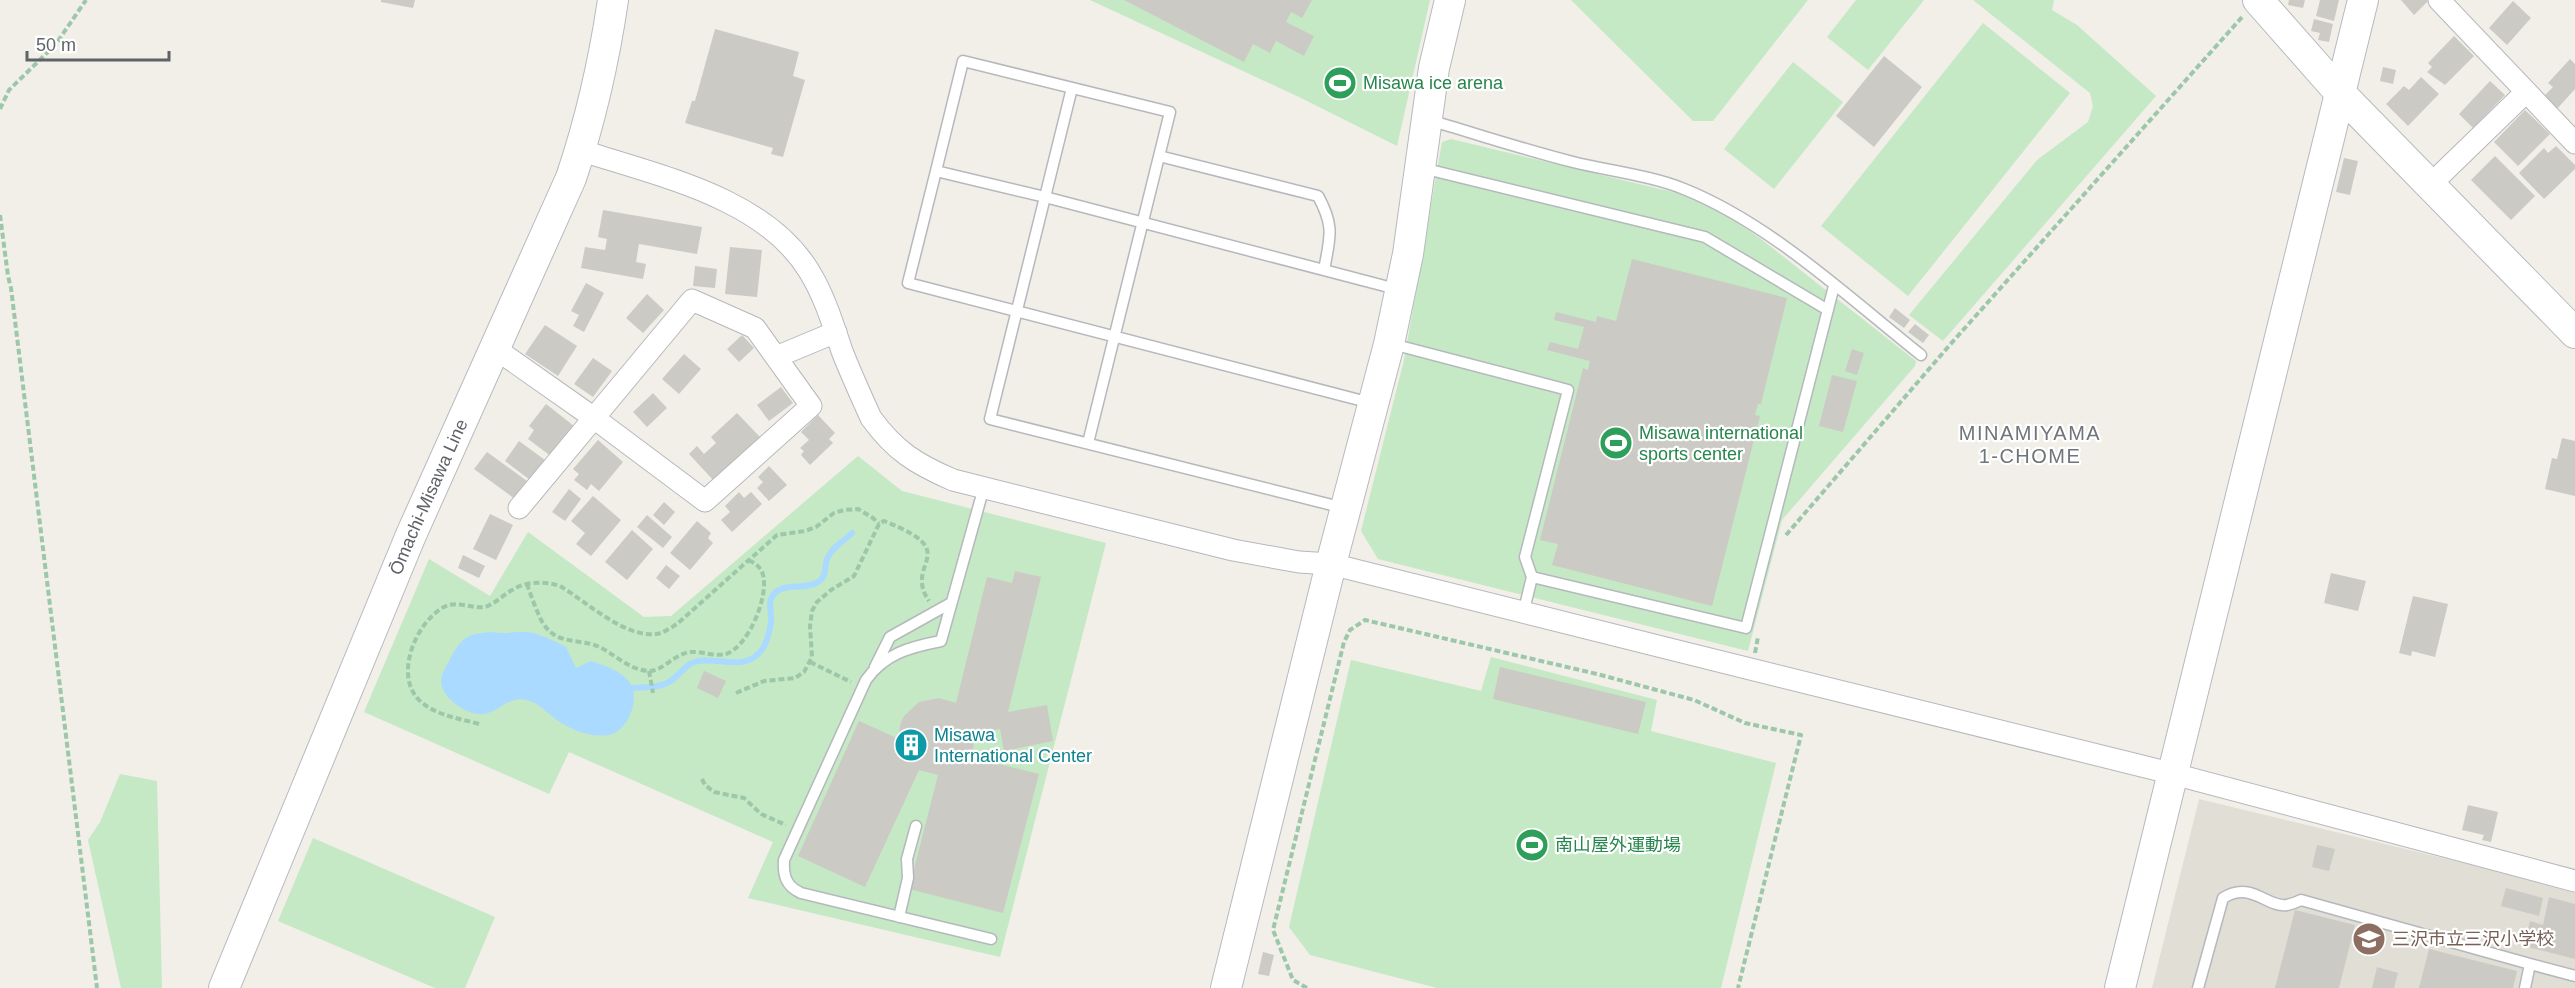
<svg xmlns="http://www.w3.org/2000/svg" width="2575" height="988" viewBox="0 0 2575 988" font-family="Arial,'Noto Sans JP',sans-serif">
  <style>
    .education { fill: #e1ded6 }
    .green { fill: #c5e8c5 }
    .water { fill: #aadaff }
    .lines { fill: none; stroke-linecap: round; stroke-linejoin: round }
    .stream { stroke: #aadaff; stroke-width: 6 }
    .building { fill: #cccac5 }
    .lane-casing { stroke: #b5b8bc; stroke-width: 13 }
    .street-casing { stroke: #b5b8bc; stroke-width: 23 }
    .secondary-casing { stroke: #b6babf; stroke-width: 32 }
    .path { stroke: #9cc7a9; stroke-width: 4; stroke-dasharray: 6 3; stroke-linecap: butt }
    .lane { stroke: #fff; stroke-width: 10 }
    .street { stroke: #fff; stroke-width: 21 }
    .secondary { stroke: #fff; stroke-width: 30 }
    .labels { text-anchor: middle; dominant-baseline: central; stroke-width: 4.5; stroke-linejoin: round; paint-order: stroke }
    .leisure-label { font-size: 18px; fill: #27864d; stroke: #fff; text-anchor: start }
    .street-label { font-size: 18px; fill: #5f6368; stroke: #fff }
    .culture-label { font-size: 18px; fill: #0d838f; stroke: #fff; text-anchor: start }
    .education-label { font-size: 18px; fill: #785e54; stroke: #fff; text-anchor: start }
    .neighbourhood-label { font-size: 20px; letter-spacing: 1.5px; fill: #70757a; stroke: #fff }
  </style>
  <rect width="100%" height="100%" fill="#f1efe8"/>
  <path class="education" d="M2199,799L2575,890V988H2152Z"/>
  <path class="green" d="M1090,0H1430L1397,146L1297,96Z
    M1571,0H1808L1713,121H1693Z
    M1856,0H1924L1868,70L1827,37Z
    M1973,0H2054L2052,10L2077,25L2156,96L1943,341L1909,315L2037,160L2088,122L2093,106L2090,93Z
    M1983,23L2070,93L1908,296L1821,226Z
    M1793,62L1843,102L1774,189L1724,149Z
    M1451,139L1681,194L1725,214L1761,239L1916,361L1915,366L1782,520L1748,651L1378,559L1361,531L1404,360L1442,142Z
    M858,456L902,491L1106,543L1000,957L748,898L773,842L569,752L549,794L364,712L429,559L490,596L528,532L644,617L671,616Z
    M1491,657L1657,700L1651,731L1776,763L1721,988H1437L1310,955L1289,927L1351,660L1481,691Z
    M120,774L157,781L162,988H121L88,840L100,822Z
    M313,838L495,917L465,988H435L278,921Z"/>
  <path class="water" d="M492,632C504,634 512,632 523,632C537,632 553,640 566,647L576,668L591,661C605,666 626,672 632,687C639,703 626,733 608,735C590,738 566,728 553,717C544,710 537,702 526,700C508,696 499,712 484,714C467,716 440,697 441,680C441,674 447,665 450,659C463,636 467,634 492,632Z"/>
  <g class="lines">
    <path class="stream" d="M633,688C645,687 659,688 669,682C680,676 685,663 698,661C719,657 747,673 763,648C767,641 770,629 771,622C772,612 767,603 773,595C783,582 803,590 816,583C827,578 824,569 827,559C831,548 844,541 852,533"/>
  </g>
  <path class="building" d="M381,0H415L413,8L381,2Z
    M1124,0H1312L1302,18L1291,12L1286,22L1314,36L1304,56L1276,41L1270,53L1253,44L1244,62Z
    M2289,0H2305L2303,8L2288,5Z
    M2320,0H2339L2334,21L2316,16Z
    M2401,0H2427L2428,1L2414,15Z
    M2513,1L2531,18L2507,45L2489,28Z
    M2314,19L2333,24L2329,42L2318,40L2320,33L2311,31Z
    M715,29L799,52L793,76L805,80L783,157L771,154L773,148L685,123L692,101H695Z
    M2454,36L2474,56L2445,85L2427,72L2432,67L2428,63Z
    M1884,56L1922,87L1874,147L1836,116Z
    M2570,59L2575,64V89L2556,110L2543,97L2553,87L2548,83Z
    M2383,67L2396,70L2393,84L2380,81Z
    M2421,77L2439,94L2408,126L2386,104L2404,86L2409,90Z
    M2490,81L2505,95L2473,128L2459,114Z
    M2525,110L2550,134L2518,166L2494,142Z
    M2556,146L2575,165V169L2544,199L2519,173L2544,148L2548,153Z
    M2495,156L2535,196L2511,220L2471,180Z
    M2344,158L2358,161L2350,195L2336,192Z
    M603,210L702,227L697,254L639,244L636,262L646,264L643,279L581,268L585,247L605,250L607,239L598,237Z
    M730,247L762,250L757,297L725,294Z
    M1632,259L1787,298L1761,404H1758L1755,415L1760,416L1712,606L1552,565L1558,544L1540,540L1583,368L1588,370L1590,361L1547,350L1550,342L1578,349L1584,327L1554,320L1556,312L1596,322L1597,316L1616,321Z
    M695,266L717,269L715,288L693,286Z
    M586,283L604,293L584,332L573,326L579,315L571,311Z
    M647,294L664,310L643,333L626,318Z
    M1895,308L1910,320L1904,328L1889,317Z
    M1915,324L1929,335L1923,343L1908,332Z
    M545,325L577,346L558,376L525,354Z
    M742,335L754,348L739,362L727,349Z
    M1852,349L1864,353L1857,375L1845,371Z
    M684,354L701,369L679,394L662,379Z
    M593,358L612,371L593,397L574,384Z
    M1832,375L1857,381L1843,432L1819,426Z
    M781,387L793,403L769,421L757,405Z
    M653,393L667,408L647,427L633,412Z
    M546,404L574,426L552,457L528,439L534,430L529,426Z
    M737,413L761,438L714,481L689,454L697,446L704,454L716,443L711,437Z
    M818,415L835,433L829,439L833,443L810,465L801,455L804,451L800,448L809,440L801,432Z
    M2562,438L2575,441V496L2545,489L2552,458L2557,459Z
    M598,440L623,462L599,491L591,484L587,490L574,480L579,474L573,469Z
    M519,441L545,460L530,480L505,461Z
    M487,452L527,481L515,499L474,469Z
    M769,466L787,485L769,501L757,488L763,482L758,477Z
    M569,489L581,499L565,521L552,512Z
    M739,492L744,498L751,492L762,504L732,532L721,520L730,512L725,506Z
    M593,496L621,520L591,556L576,544L585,533L571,521Z
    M664,502L675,512L664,525L653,515Z
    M490,514L513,525L496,560L473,549Z
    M647,515L672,537L663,548L637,527Z
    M697,521L711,533L708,538L713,543L690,570L670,553Z
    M632,530L653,549L627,580L605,562Z
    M463,555L485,566L479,578L458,568Z
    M666,565L680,576L669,589L656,578Z
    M1015,571L1041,577L1008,712L1047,705L1053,741L1004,751L1000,729L975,734L973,748L970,757L1039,774L1003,913L909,889L938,775L919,770L865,887L798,856L859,721L899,739L900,725L904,716L919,702L939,698L956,703L987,577L1012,583Z
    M2331,573L2366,581L2358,611L2324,603Z
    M2413,596L2448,604L2435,657L2412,651L2411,656L2399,653Z
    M1500,667L1646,702L1638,734L1493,699Z
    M704,671L726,681L718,698L697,688Z
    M2468,805L2498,812L2491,842L2482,840L2484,835L2462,830Z
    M2317,845L2335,849L2329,871L2312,867Z
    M2506,888L2543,898L2539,916L2501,906Z
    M2549,897L2575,904V959L2524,946L2530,921L2543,925Z
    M2295,910L2355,925L2339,988H2275Z
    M2429,949L2517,971L2513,988H2419Z
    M1263,952L1274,955L1269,976L1258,974Z
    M2377,967L2398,973L2394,988H2372Z"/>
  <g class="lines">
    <g class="lane-casing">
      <path id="lane" d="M1072,88L1045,197L1400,290
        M1429,120C1477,134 1525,150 1573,162C1609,171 1649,175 1684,189C1771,224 1848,297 1921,355
        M1159,156L1318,196C1335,227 1330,237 1324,270
        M1422,168L1705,237L1828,310
        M936,171L963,61L1170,112L1088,443
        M1392,344L1568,390L1525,557L1532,577L1523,614
        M984,487L941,641C910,647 884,654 866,680L784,860C783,876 786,886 801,893L991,939
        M1344,508L990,419L1045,197L936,171L908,283L1371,403
        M1532,577L1746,628L1834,286
        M875,667L890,637L951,603
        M899,917L908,878L907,859L916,826
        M2530,964L2575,976
        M2198,988L2223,898C2251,880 2267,908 2287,905C2292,904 2297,902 2301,900L2530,964L2525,988"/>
    </g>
    <g class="street-casing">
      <path id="street" d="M2439,0L2575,143
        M580,150C658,176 764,197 809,271C824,295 833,324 842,351C851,374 861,396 871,418C895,451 916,464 953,480L1233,550L1299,562L1331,564C1610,636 1891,702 2170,773C2305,808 2440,845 2575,881
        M2430,185L2526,92
        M493,347L594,418L705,501L811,406L755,328L692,300L519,508
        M776,357L836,332"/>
    </g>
    <g class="secondary-casing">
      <g id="secondary">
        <path d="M2258,0L2340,93L2575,333"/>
        <path id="s1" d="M224,988L411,535L571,178C591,119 604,61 613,0"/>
        <path d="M1226,988L1331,564L1389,344L1408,254L1434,68L1450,0"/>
        <path d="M2120,988L2363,0"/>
      </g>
    </g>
    <path class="path" d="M0,109L9,90L56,44L86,0
      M0,215L8,276L11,288L97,988
      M1786,535L1948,347L2243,16
      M527,584C530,593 540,621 545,626C556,642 575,640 591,644C611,649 626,670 649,671C663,671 674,654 690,652C701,651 715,657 726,654C748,647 769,597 763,575C761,567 755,563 748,560
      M1755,653L1758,637
      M810,662L851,682
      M649,671L653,693
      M736,693L764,681L795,678L804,672L812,657L810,626L812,611L817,602L831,590L854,576L879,524L884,521C966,553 902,562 929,601
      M479,724C458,718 437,716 420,701C393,676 416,622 444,607C457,600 471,609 485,607C495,604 503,595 512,590C527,581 544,581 560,586C587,602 629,642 661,633C666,631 672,627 677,624L777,535L805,531L816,527L834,513L844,510L858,509L873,518L879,524
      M702,779L705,785L714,792L744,798L761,814L786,825
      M1307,988L1293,980L1273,930L1344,642L1350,630L1365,620L1597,674L1694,700L1745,723L1801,735L1738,988"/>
    <use href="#lane" class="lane"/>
    <use href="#street" class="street"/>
    <use href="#secondary" class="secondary"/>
  </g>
  <defs>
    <g id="stadium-disc" transform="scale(1.725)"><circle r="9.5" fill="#2e9e5b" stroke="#fff"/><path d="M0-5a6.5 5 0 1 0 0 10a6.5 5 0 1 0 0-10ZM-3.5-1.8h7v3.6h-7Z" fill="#fff"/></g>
    <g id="building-disc" transform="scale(1.725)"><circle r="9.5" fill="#0f9aa8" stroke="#fff"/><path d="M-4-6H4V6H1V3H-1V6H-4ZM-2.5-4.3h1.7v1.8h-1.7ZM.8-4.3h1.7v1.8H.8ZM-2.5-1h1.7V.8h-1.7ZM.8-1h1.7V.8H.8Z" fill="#fff"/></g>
    <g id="school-disc" transform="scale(1.725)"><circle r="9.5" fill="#8d6e63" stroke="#fff"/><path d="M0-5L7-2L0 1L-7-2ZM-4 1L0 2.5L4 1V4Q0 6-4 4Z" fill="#fff"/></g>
  </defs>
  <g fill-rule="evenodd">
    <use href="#stadium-disc" x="1340" y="83"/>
    <use href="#stadium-disc" x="1616" y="443"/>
    <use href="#building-disc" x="911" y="745"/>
    <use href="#stadium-disc" x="1532" y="845"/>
    <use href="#school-disc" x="2369" y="939"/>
  </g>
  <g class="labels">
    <g class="leisure-label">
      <text x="1363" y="83">Misawa ice arena</text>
      <text x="1639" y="433">Misawa international<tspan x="1639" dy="21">sports center</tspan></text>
      <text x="1555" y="845">南山屋外運動場</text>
    </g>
    <g class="street-label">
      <text stroke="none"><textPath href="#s1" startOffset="532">Ōmachi-Misawa Line</textPath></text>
    </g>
    <g class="culture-label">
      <text x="934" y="735">Misawa<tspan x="934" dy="21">International Center</tspan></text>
    </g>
    <g class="education-label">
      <text x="2392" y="939">三沢市立三沢小学校</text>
    </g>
    <g class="neighbourhood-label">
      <text x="2030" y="433">MINAMIYAMA<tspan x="2030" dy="23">1-CHOME</tspan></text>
    </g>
  </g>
  <path d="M27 51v9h142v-9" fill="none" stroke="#5f6368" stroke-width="3"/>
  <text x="36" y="51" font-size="18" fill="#5f6368" stroke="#ffffff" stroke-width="4.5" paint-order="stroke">50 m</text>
</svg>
